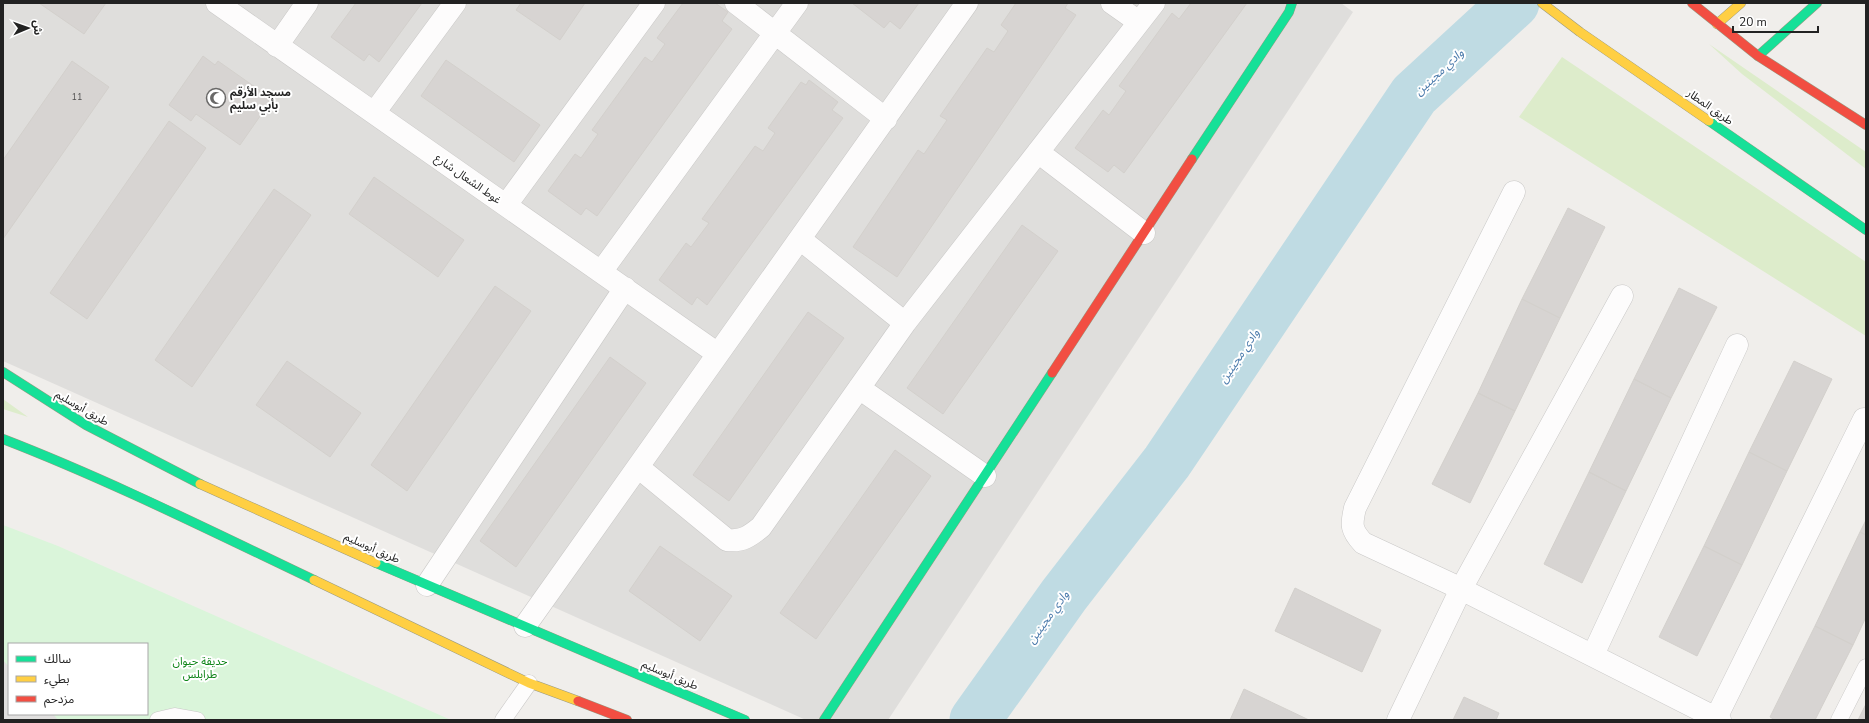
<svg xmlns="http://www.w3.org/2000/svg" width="1869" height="723" viewBox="0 0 1869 723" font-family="'Nunito Sans','Noto Sans Arabic',sans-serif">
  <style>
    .residential { fill: #dfdedc }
    .grass { fill: #ddeccb }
    .park { fill: #daf5da; fill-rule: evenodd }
    .parking { fill: #e0dfde }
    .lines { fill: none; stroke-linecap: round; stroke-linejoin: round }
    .river { stroke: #bfdbe3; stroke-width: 51 }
    .building { fill: #d7d4d2; stroke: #d3d0cc }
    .lane-casing { stroke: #c9c8c7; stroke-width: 17 }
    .street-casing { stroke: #c9c8c7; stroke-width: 23 }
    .fast-casing { stroke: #999a82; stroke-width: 10 }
    .slow-casing { stroke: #999a82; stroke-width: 10 }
    .jam-casing { stroke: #999a82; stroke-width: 10 }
    .lane { stroke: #fdfcfc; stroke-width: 16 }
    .street { stroke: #fdfcfc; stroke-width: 22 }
    .fast { stroke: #16e098; stroke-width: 9 }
    .slow { stroke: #ffcf43; stroke-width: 9 }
    .jam { stroke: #f24e42; stroke-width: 9 }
    .labels { text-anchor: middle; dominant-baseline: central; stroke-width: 4; stroke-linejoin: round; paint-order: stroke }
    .number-label { font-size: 9px; fill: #4f4e4e }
    .poi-label { font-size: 11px; font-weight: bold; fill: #222; stroke: #fff; text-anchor: start }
    .street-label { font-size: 11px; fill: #222; stroke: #fff }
    .park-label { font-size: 11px; fill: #0c8416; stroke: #fff }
    .water-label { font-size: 12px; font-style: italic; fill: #4a7aab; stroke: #fff }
  </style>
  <rect width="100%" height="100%" fill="#f0eeeb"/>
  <path class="residential" d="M3,3H1341L1353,12L888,720H806L3,361Z"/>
  <path class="grass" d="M1709,44L1866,152V169L1742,74Z
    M1562,57L1866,262V336L1519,117Z
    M3,399L28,417L3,409Z"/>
  <path class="park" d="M3,525L58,546L451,720H3ZM9,644H147V714H9Z"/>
  <path class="parking" d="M3,660L9,667V714H53L58,720H3Z"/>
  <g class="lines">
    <path class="river" d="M975,720L1064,595L1167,462L1414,95L1514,3"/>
  </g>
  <path class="building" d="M39,3H106L84,34Z
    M356,3L364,4L422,3L379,62L369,54L364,61L331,37Z
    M521,3H585L560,40L516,10Z
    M683,3H715L728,12L722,21L732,29L597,216L586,208L581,215L548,191L575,154L581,158L598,134L592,130L645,57L652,62L665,44L657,38Z
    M852,3H919L900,29L890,21L884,28Z
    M1016,3H1068L1065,8L1076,15L897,277L853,247L918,150L924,154L947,120L940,116L987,48L994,52L1008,31L1001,25Z
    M1191,3H1247L1124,173L1114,165L1108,172L1075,148L1103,110L1109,115L1126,91L1119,86L1172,13L1179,19Z
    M203,56L215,65L218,61L272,99L240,145L196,114L191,121L169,105Z
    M446,60L540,125L514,162L421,96Z
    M72,61L109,87L3,239V160Z
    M809,80L838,102L832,110L843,118L707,305L697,297L692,305L659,280L686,243L691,247L709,223L702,219L755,146L763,151L775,133L768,128L801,82L806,85Z
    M169,121L206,148L87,319L50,293Z
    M374,177L464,240L438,277L349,214Z
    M274,189L311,215L192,387L155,360Z
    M1568,208L1605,227L1560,318L1522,299Z
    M1022,225L1058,251L943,414L907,388Z
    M495,286L531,311L407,491L371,465Z
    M1679,288L1717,307L1671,398L1634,379Z
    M1522,299L1560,318L1515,411L1478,393Z
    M808,312L844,338L729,501L693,475Z
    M610,357L646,383L516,567L480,541Z
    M287,361L361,413L330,457L256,405Z
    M1794,361L1832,379L1787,471L1749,452Z
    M1634,379L1671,398L1626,491L1589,472Z
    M1478,393L1515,411L1470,503L1432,484Z
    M895,450L931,476L816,639L780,613Z
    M1749,452L1787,471L1742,565L1704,546Z
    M1589,472L1626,491L1582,583L1544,564Z
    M1866,520V535L1860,532Z
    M1860,532L1866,535V617L1853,645L1815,626Z
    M660,546L732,596L700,641L629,591Z
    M1704,546L1742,565L1697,656L1659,637Z
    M1295,588L1381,630L1362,672L1275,631Z
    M1815,626L1853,645L1815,720H1775L1770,717Z
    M1244,689L1309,720H1230Z
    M1464,697L1499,713L1496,720H1453Z
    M1866,704V720H1858Z"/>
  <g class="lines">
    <g class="lane-casing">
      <path id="lane" d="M158,720L175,716L197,720
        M503,720L529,683
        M1839,720L1866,667"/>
    </g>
    <g class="street-casing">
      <path id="street" d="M217,3L718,354
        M736,3L886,119
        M1112,3L1139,22
        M277,46L307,3
        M374,113L455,3
        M1038,152L1144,233
        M1514,192L1355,508C1351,525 1351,530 1363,543L1451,584L1720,720
        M506,205L654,3
        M800,239L905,323
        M601,272L797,3
        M859,388L985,476
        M638,467L727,540C742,542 750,536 761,527L905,323L1154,3
        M427,585L625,288
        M525,626L967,3
        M1593,655L1737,345
        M1716,718L1864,419
        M1398,720L1461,589L1622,296"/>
    </g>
    <g class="fast-casing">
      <path id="fast" d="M1758,56L1817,3
        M1709,121L1866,230
        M1192,159L1289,12L1292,3
        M3,372L86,425L200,484
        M3,439C109,480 211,531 314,580
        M376,563L745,720
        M824,720L1052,373"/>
    </g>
    <g class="slow-casing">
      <path id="slow" d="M1542,3L1580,32L1709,121
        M1717,24L1741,3
        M200,484L376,563
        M314,580L529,683L578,701"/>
    </g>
    <g class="jam-casing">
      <path id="jam" d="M1692,3L1758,56L1866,125
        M1052,373L1192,159
        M578,701L627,720"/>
    </g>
    <use href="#lane" class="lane"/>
    <use href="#street" class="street"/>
    <use href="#fast" class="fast"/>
    <use href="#slow" class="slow"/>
    <use href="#jam" class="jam"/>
  </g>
  <defs>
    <g id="mosque-ring" transform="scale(1)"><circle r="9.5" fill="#fff" stroke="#6a6968" stroke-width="1.5"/><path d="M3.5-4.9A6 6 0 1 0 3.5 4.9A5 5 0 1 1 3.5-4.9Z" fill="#6a6968"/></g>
  </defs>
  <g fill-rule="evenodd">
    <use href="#mosque-ring" x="216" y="98"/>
  </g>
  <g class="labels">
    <g class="number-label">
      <text x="77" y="97">11</text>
    </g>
    <g class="poi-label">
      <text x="230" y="92">مسجد الأرقم<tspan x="230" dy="13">بأبي سليم</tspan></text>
    </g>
    <g class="street-label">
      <text transform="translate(1710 107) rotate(35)">طريق المطار</text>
      <text transform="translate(468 179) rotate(35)">غوط الشعال شارع</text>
      <text transform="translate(82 408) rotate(30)">طريق أبوسليم</text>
      <text transform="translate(372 548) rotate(24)">طريق أبوسليم</text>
      <text transform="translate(670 675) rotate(23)">طريق أبوسليم</text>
    </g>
    <g class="park-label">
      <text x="200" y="661">حديقة حيوان<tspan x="200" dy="13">طرابلس</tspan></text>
    </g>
    <g class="water-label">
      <text transform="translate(1439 72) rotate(-43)">وادي مجينين</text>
      <text transform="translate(1239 356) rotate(-56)">وادي مجينين</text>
      <text transform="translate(1048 617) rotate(-54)">وادي مجينين</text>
    </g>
  </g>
  <rect width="1869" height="723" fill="none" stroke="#222222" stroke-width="8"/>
  <rect x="8" y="643" width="140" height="72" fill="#ffffff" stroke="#a7a7a7"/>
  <rect x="16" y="656" width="20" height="6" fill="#16e098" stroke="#a7a7a7"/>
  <text x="44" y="663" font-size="12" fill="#222222">سالك</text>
  <rect x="16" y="676" width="20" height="6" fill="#ffcf43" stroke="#a7a7a7"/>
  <text x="44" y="683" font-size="12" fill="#222222">بطيء</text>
  <rect x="16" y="696" width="20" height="6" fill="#f24e42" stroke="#a7a7a7"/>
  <text x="44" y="703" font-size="12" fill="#222222">مزدحم</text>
  <g transform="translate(28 28) rotate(88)" stroke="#ffffff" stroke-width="3" paint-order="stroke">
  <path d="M0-3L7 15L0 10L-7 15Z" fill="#222222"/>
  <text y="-6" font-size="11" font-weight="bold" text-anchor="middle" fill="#222222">ش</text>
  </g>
  <path d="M1733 26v6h85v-6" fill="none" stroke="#222222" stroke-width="2"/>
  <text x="1739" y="26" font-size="12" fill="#222222" stroke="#ffffff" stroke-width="3" paint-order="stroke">20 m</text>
</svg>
